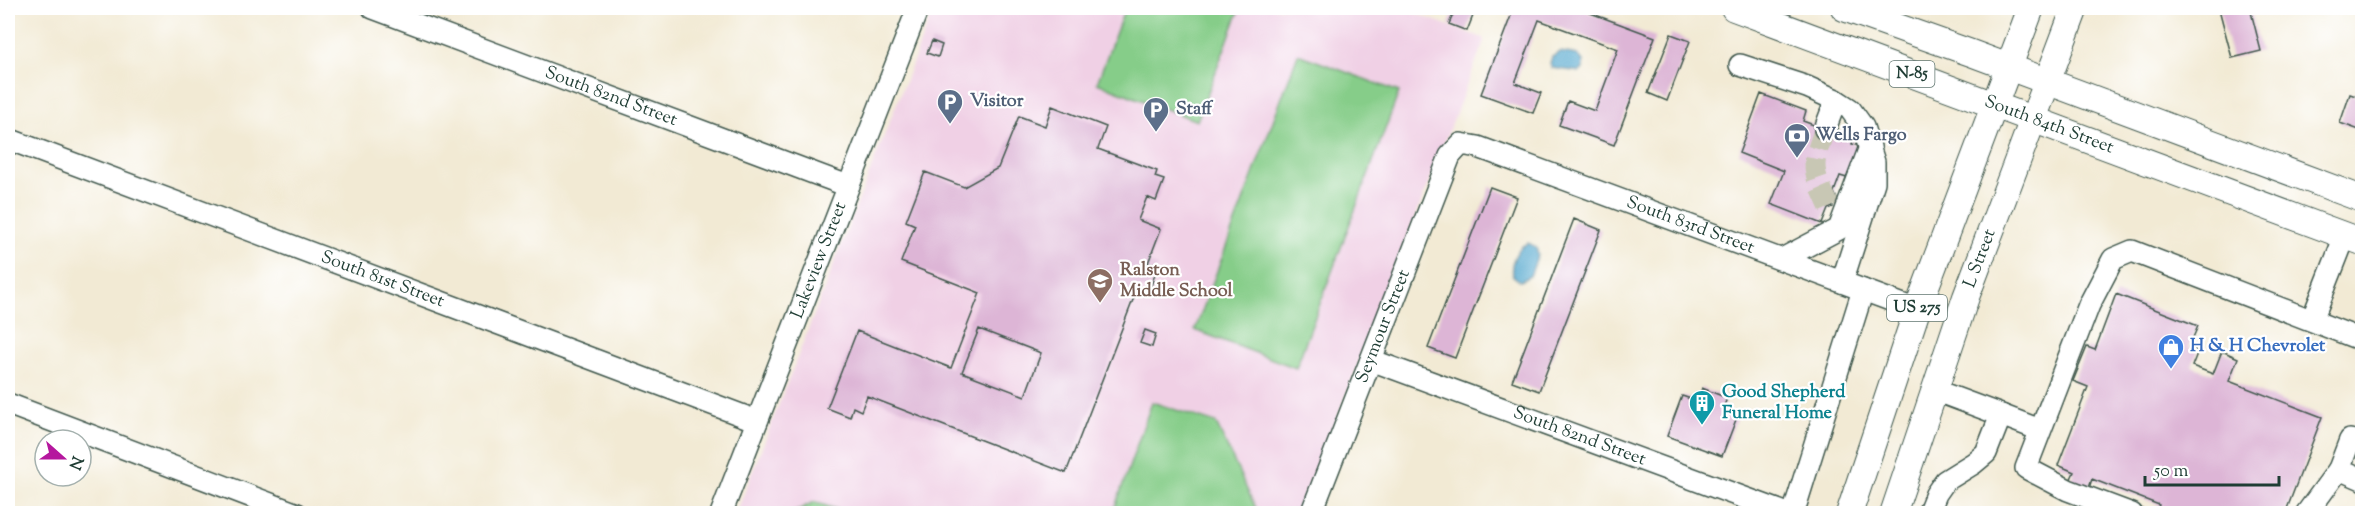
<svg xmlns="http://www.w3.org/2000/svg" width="2370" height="521" viewBox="0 0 2370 521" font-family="'Sorts Mill Goudy',serif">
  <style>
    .built { fill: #f0d0e5 }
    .green { fill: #86cd89; stroke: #52855e; stroke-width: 1.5 }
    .water { fill: #52a7ce; stroke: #387281; stroke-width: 1.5 }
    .building { fill: #ddb5d6; fill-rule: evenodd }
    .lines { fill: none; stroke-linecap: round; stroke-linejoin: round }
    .minor-tunnel { stroke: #c8c7b4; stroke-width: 21; stroke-dasharray: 21 10; stroke-linecap: butt }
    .minor-casing { stroke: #3f574c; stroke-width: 24 }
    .major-casing { stroke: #3f574c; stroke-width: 28 }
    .minor { stroke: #fff; stroke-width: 21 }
    .major { stroke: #fff; stroke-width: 26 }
    .labels { text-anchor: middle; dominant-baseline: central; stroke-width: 4.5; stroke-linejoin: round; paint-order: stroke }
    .shield { fill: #fff; stroke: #627771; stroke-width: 1.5 }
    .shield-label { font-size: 16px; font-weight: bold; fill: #1f3d34 }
    .street-label { font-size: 18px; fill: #1f3d34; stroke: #fff }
    .service-label { font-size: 18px; font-weight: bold; fill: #4e5e75; stroke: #fff; text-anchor: start }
    .education-label { font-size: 18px; font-weight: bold; fill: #785e54; stroke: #fff; text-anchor: start }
    .shop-label { font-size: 18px; font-weight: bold; fill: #366cbe; stroke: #fff; text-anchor: start }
    .culture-label { font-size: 18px; font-weight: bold; fill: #0d838f; stroke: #fff; text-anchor: start }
  </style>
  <rect width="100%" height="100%" fill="#fff"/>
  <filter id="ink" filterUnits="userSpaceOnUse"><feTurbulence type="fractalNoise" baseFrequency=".0167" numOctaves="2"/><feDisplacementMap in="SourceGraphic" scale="12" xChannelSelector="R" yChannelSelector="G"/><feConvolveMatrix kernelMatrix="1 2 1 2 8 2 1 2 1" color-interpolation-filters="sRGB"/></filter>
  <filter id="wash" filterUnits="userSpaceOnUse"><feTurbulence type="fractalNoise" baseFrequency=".008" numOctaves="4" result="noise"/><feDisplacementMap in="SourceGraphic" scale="24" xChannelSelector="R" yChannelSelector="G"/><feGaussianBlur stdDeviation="1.35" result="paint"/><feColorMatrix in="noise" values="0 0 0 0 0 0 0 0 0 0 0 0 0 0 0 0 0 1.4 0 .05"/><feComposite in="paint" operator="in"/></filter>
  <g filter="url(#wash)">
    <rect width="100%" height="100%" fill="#f2ead4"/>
    <path class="built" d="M934,8H1400L1483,38L1484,41L1300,513L736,514Z"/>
    <path class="green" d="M1125,8H1240L1197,121L1097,83Z
      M1298,54L1399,92L1296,368L1195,330Z
      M1152,402L1216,423L1258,513H1113Z
      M814,502L848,513H792Z"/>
    <path class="water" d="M1560,52L1578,55L1583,61V69L1580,72L1552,68L1550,63L1552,57Z
      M1528,243L1536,247L1538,255L1530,276L1520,281L1512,275C1510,263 1516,248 1528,243Z"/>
    <g id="blocks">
      <path class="building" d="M1456,8H1476L1467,31L1449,24Z
        M1514,8H1577L1655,37L1614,145L1559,125L1568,101L1595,111L1618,49L1539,20L1515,83L1541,93L1533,113L1481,94Z
        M2226,8H2250L2261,51L2232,58L2219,9Z
        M1671,34L1690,41L1667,101L1648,93Z
        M932,41L942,45L938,57L927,53Z
        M1761,94L1806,111L1803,121L1853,140L1852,144L1859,146L1853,177L1848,175L1847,178L1840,176L1834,192L1837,199L1831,201L1833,207L1828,209L1822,224L1771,204L1784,171L1739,153Z
        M2350,94L2362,98V131L2340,123Z
        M1052,106L1106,127L1098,149L1157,171L1155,177L1164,180L1156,201L1147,197L1138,220L1161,229L1148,263L1158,266L1149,291L1138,287L1066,473L867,396L861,411L853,407L850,417L827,408L857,331L951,368L980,293L901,262L915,225L906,221L925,172L964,187L998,168L1019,116L1045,126ZM979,329L1041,353L1025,396L962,372Z
        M1490,187L1517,197L1455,358L1428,348Z
        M1574,219L1601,230L1539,391L1512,381Z
        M2116,294L2198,326L2189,347L2198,351L2192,366L2213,374L2222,351L2238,358L2229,381L2322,417L2285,514H2156L2159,505L2092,479L2088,491L2069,483L2074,472L2058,465L2088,387L2073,381L2087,347L2095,350Z
        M1145,330L1156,334L1152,347L1140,343Z
        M1702,388L1727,398L1724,406L1729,408L1727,413L1737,417L1722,456L1667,436L1682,396L1697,401Z"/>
    </g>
  </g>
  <g filter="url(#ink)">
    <use href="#blocks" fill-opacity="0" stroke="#3f574c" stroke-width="1.5"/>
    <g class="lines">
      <path class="minor-tunnel" d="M1825,129C1809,171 1813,169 1830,208"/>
      <g class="minor-casing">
        <g id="minor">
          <path id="s1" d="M373,8L848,186"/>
          <path d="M1740,65L1807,87L1836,100L1850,109L1863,127L1874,162V182L1842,282"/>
          <path d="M1825,129L1836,100"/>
          <path id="s2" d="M8,139L757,421"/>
          <path d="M1782,259L1839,229L1870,147"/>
          <path d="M2312,320L2345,236"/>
          <path id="s3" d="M1371,360L1788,514"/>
          <path d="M8,404L297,514"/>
          <path d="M2001,415L2040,430"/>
          <path d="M2362,442L2350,440L2339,469L2362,479"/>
          <path id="s4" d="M721,514L918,8"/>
          <path id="s5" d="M1311,514L1450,156L1461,144L1478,147L1917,310"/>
          <path d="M1793,514L1863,290"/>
          <path d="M1928,514L1936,494L1945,481L1974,463L1986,453L2001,415L1934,390"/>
          <path d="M2132,514L2068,490L2026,468L2089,305L2113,259L2132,251L2362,340"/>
          <path d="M2306,514L2339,469"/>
        </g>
      </g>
      <g class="major-casing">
        <g id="major">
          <path id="s6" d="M1734,8L2362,242"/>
          <path d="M1844,8L1971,53L2362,199"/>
          <path d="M1849,514L1917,310L2031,8"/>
          <path id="s7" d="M1893,514L1966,297L2075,8"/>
        </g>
      </g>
      <use href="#minor" class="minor"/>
      <use href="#major" class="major"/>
    </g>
  </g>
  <defs>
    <g id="parking-pin" transform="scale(1.35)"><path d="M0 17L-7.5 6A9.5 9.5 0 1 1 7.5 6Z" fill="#5c6f8a" stroke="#fff"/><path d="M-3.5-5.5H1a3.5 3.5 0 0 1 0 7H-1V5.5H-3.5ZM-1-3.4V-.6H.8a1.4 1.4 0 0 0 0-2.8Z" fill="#fff"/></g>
    <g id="bank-pin" transform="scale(1.35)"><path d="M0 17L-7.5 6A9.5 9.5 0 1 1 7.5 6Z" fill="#5c6f8a" stroke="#fff"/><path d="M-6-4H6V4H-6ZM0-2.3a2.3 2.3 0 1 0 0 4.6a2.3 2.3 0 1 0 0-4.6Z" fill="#fff"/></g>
    <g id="school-pin" transform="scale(1.35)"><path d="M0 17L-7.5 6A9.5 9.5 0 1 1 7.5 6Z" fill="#8d6e63" stroke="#fff"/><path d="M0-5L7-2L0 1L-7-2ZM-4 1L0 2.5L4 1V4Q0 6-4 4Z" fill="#fff"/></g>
    <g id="shop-pin" transform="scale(1.35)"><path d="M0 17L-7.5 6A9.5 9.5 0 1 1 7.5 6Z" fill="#3f7fe0" stroke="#fff"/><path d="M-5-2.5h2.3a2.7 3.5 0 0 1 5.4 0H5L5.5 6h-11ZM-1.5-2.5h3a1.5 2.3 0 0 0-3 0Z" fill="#fff"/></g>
    <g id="building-pin" transform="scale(1.35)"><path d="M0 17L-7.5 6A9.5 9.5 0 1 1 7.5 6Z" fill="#0f9aa8" stroke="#fff"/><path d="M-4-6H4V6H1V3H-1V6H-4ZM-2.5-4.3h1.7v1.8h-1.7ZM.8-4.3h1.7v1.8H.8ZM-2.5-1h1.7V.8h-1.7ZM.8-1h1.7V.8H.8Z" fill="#fff"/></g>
  </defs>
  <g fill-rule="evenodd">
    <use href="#parking-pin" x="950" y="102"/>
    <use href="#parking-pin" x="1156" y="110"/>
    <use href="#bank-pin" x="1797" y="136"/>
    <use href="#school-pin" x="1100" y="281"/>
    <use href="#shop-pin" x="2171" y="347"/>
    <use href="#building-pin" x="1702" y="403"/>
  </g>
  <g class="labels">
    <g class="shield">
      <rect x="1889.5" y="61" width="45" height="26" rx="4.5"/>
      <rect x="1887" y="295" width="60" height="26" rx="4.5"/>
    </g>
    <g class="shield-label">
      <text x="1912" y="74">N-85</text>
      <text x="1917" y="308">US 275</text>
    </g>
    <g class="street-label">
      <text stroke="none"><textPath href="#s1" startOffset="254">South 82nd Street</textPath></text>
      <text stroke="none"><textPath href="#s6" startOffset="336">South 84th Street</textPath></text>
      <text stroke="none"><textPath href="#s5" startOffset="644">South 83rd Street</textPath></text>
      <text stroke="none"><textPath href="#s7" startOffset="270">L Street</textPath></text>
      <text stroke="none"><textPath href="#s4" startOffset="272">Lakeview Street</textPath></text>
      <text stroke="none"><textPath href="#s2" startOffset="400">South 81st Street</textPath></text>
      <text stroke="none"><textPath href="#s5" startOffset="201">Seymour Street</textPath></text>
      <text stroke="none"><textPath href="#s3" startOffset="222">South 82nd Street</textPath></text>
    </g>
    <g class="service-label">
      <text x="970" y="102">Visitor</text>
      <text x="1176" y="110">Staff</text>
      <text x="1816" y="136">Wells Fargo</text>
    </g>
    <g class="education-label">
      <text x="1120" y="271">Ralston<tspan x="1120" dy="21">Middle School</tspan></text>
    </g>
    <g class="shop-label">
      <text x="2190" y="347">H &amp; H Chevrolet</text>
    </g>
    <g class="culture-label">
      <text x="1722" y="393">Good Shepherd<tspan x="1722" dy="21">Funeral Home</tspan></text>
    </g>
  </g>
  <rect width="2370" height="521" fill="none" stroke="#fff" stroke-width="30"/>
  <g transform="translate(63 458) rotate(111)"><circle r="28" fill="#ffffff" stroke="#a5b1ae" stroke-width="1.5"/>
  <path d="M0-4.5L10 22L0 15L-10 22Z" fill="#b5179e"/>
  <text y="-9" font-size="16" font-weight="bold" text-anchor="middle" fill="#1f3d34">N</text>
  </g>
  <path d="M2145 476v9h134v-9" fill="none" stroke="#1f3d34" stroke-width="3"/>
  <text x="2154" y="476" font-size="18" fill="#1f3d34" stroke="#ffffff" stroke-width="4.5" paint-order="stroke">50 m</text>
</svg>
